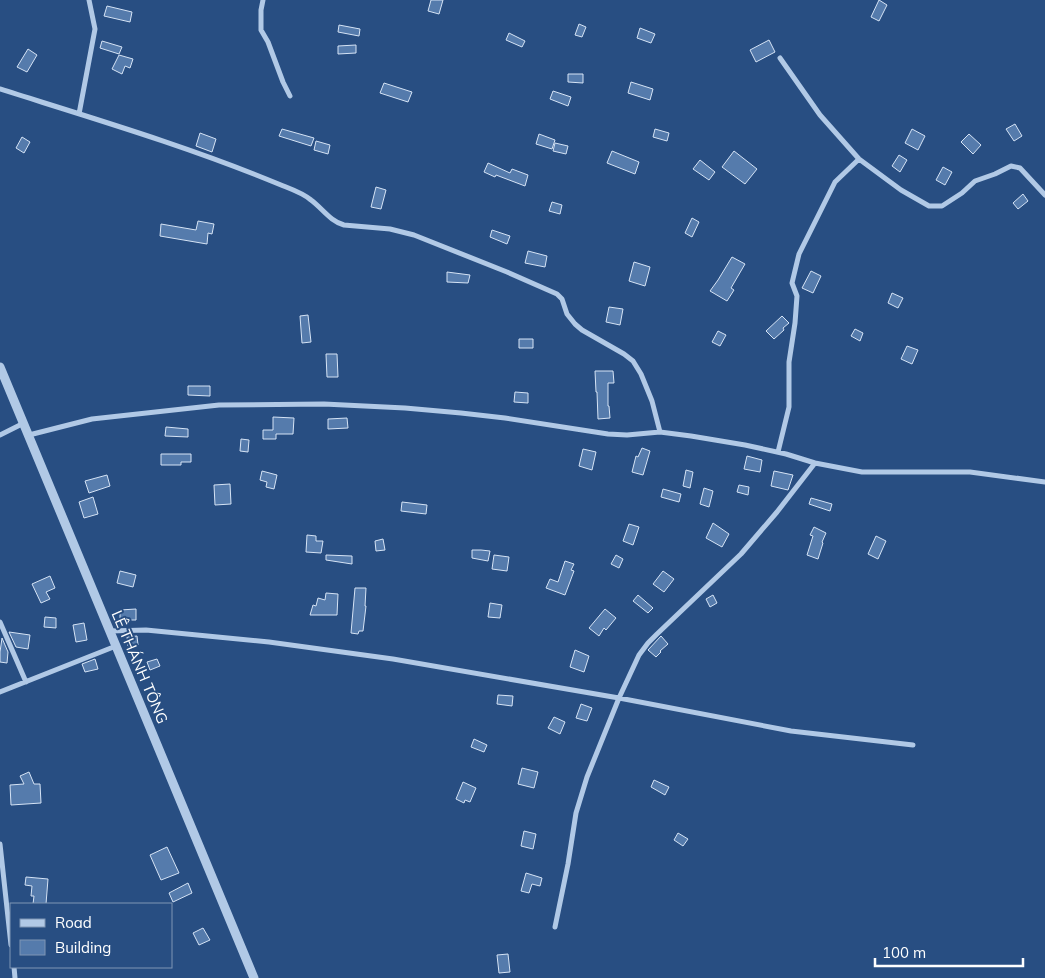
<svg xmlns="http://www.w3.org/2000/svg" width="1045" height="978" viewBox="0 0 1045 978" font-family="Mulish,sans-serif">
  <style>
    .building { fill: #557bac; stroke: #d5e3f5 }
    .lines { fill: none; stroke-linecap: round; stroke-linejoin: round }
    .minor { stroke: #b1c9e6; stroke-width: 5 }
    .tertiary { stroke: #b1c9e6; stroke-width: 9 }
    .labels { text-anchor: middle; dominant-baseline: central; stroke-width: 4; stroke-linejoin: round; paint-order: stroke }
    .street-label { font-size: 15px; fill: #fff; stroke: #284e82 }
  </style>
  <rect width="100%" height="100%" fill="#284e82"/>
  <path class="building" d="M431,0H443L439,14L428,11Z
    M879,0L887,5L879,21L871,17Z
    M107,6L132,12L130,22L104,16Z
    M579,24L586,27L582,37L575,35Z
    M339,25L360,29L359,36L338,32Z
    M640,28L655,34L651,43L637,38Z
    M509,33L525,41L522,47L506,40Z
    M769,40L775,52L756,62L750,50Z
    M102,41L122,47L119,54L100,48Z
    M356,45V53L338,54V46Z
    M28,49L37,55L27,72L17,67Z
    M119,55L133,59L130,68L125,66L122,74L112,69Z
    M568,74H583V83L568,82Z
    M631,82L653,89L650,100L628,93Z
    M384,83L412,92L408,102L380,93Z
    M553,91L571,97L568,106L550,99Z
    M1015,124L1022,136L1014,141L1006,129Z
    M282,129L314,138L311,146L279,136Z
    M655,129L669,133L667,141L653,137Z
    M912,129L925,136L918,150L905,143Z
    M200,133L216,139L212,152L196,146Z
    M539,134L555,140L552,149L536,144Z
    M969,134L981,145L973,154L961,142Z
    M22,137L30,142L24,153L16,148Z
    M316,141L330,145L328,154L314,150Z
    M555,143L568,146L566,154L553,151Z
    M612,151L639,162L635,174L607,163Z
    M734,151L757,169L745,184L722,167Z
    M899,155L907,160L900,172L892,166Z
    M700,160L715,172L709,180L693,169Z
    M488,163L510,173L512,169L528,175L525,186L496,175L495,177L484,172Z
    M943,167L952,172L945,185L936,180Z
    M376,187L386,190L381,209L371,207Z
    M1023,194L1028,201L1018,209L1013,203Z
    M552,202L562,205L560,214L549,211Z
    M692,218L699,222L692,237L685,233Z
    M198,221L214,224L212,234L208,233L207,244L160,236L161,224L196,230Z
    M492,230L510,236L507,244L490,237Z
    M528,251L547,256L545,267L525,263Z
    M732,257L745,264L731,288L734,290L727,301L710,291L718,280Z
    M634,262L650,267L645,286L629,281Z
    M811,271L821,276L813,293L802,288Z
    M447,272L470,275L468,283L447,282Z
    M892,293L903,298L898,308L888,303Z
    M609,307L623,309L620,325L606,322Z
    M308,315L311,342L302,343L300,316Z
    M782,316L789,323L783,328L784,330L774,339L766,331Z
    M855,329L863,333L860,341L851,336Z
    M718,331L726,335L720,346L712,342Z
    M519,339H533V348H519Z
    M907,346L918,350L912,364L901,359Z
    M326,354H337L338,377H327Z
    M595,371H613L614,383H608V406H609L610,418L598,419L597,392H596Z
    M188,386H210V396L188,395Z
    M515,392L528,393V403L514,402Z
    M273,417L294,418L293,434H276V439H263V430H273Z
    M347,418L348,428L328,429V419Z
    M166,427L188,429V437L165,436Z
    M241,439L249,440L248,452L240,451Z
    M642,448L650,451L643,475L632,472L636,456L638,457Z
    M583,449L596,452L592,470L579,466Z
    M161,454H191V462H181V465H161Z
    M747,456L762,460L760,472L744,469Z
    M686,470L693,472L690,488L683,486Z
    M262,471L277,475L274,489L266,487L267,482L260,480Z
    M774,471L793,475L788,490L771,486Z
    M107,475L110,486L89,493L85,481Z
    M230,484L231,504L215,505L214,485Z
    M739,485L749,487L748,495L737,492Z
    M704,488L713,491L709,507L700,504Z
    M663,489L681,494L679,502L661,497Z
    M93,497L98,514L84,518L79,502Z
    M811,498L832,504L830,511L809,504Z
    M402,502L427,505L426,514L401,511Z
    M713,523L729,534L722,547L706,538Z
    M629,524L639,527L633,545L623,541Z
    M814,527L826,533L822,542L823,543L818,559L807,555L813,536L810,535Z
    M307,535L316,536V541H323L321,553L306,552Z
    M876,536L886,541L878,559L868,554Z
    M383,539L385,550L376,551L375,541Z
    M472,550H481L490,551L488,561L472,558Z
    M326,555L352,556V564L326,560Z
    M494,555L509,557L507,571L492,569Z
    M616,555L623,559L619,568L611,564Z
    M565,561L574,564L571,570L574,571L565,595L546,588L550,579L558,582Z
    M120,571L136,575L133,587L117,583Z
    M663,571L674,579L664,592L653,584Z
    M50,576L55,588L46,592L50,599L41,603L32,584Z
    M355,588H366L365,606H366L363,631H359L358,634L351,633Z
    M326,593L338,594L337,615H310L313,605L316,606L318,598L325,600Z
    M638,595L653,608L648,613L633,601Z
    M713,595L717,603L710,607L706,599Z
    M490,603L502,605L500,618L488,617Z
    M136,609V620H120V610Z
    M605,609L616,618L606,630L604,628L599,636L589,628Z
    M45,617L56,618V628L44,627Z
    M84,623L87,640L76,642L73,625Z
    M9,632L30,635L28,649L16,647Z
    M137,636L138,645L128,646L127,637Z
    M661,636L668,644L660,651L661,652L656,657L648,650Z
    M2,638L8,652L7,663L0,662V652Z
    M575,650L589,656L584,672L570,667Z
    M95,659L98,669L85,672L82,664Z
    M157,659L160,666L150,670L147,662Z
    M498,695L513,696L512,706L497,704Z
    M581,704L592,708L587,721L576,718Z
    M554,717L565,722L560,734L548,728Z
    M474,739L487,745L484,752L471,747Z
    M522,768L538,772L534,788L518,784Z
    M29,772L34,784H40L41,803L11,805L10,785L24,784L20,776Z
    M654,780L669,787L665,795L651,787Z
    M463,782L476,788L470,802L465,800L464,803L456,799Z
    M524,831L536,834L533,849L521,846Z
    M678,833L688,839L683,846L674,840Z
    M167,847L179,873L161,880L150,855Z
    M526,873L542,878L540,886L532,884L529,893L521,891Z
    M26,877L48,879L46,904H33L34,896H31L32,886L25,885Z
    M188,883L192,893L173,902L169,893Z
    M203,928L210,940L199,945L193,933Z
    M508,954L510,972L499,973L497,955Z"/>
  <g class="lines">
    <path class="minor" d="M263,0L261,10V30L268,42L283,82L290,96
      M780,58L820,115L859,159L901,190L929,206H942L962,193L975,181L995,174L1011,166L1020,168L1045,195
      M0,89C95,119 190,147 281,185C291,189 303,193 311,200C323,209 330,221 344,225L390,229L414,235L507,272L557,294L562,299L567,314L575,324L582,330L624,354L633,361L641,374L652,401L660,432
      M79,114L95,29L89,0
      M0,435L24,423
      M29,435L92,419L219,405L324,404L405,408L461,413L505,418L608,434L627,435L660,432L691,436L745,445L786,454L815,463L862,472H970L1045,482
      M778,452L789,407V362L795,323L797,296L792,283L799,254L835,182L859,159
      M0,622L26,682
      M110,631L146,630L269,642L393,659L619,698L791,731L913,745
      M0,692L116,646
      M0,844L11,945
      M555,927L568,864L576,813L587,777L619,698L639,655L648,643L657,634L741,554L777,512L815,463
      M14,967L15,978"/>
    <path class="tertiary" d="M0,367L254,978"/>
  </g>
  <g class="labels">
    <g class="street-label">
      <text transform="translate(140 667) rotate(67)">LÊ THÁNH TÔNG</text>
    </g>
  </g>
  <rect x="10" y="903" width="162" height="65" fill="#284e82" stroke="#7e95b4"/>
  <rect x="20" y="919" width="25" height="8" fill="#b1c9e6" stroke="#7e95b4"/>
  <text x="55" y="928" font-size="15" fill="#ffffff">Road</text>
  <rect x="20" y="940" width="25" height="15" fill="#557bac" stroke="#7e95b4"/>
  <text x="55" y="953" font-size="15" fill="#ffffff">Building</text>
  <path d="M875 958v8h148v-8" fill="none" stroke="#ffffff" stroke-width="2.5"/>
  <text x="882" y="958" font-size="15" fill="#ffffff" stroke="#284e82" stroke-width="4" paint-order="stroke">100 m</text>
</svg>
